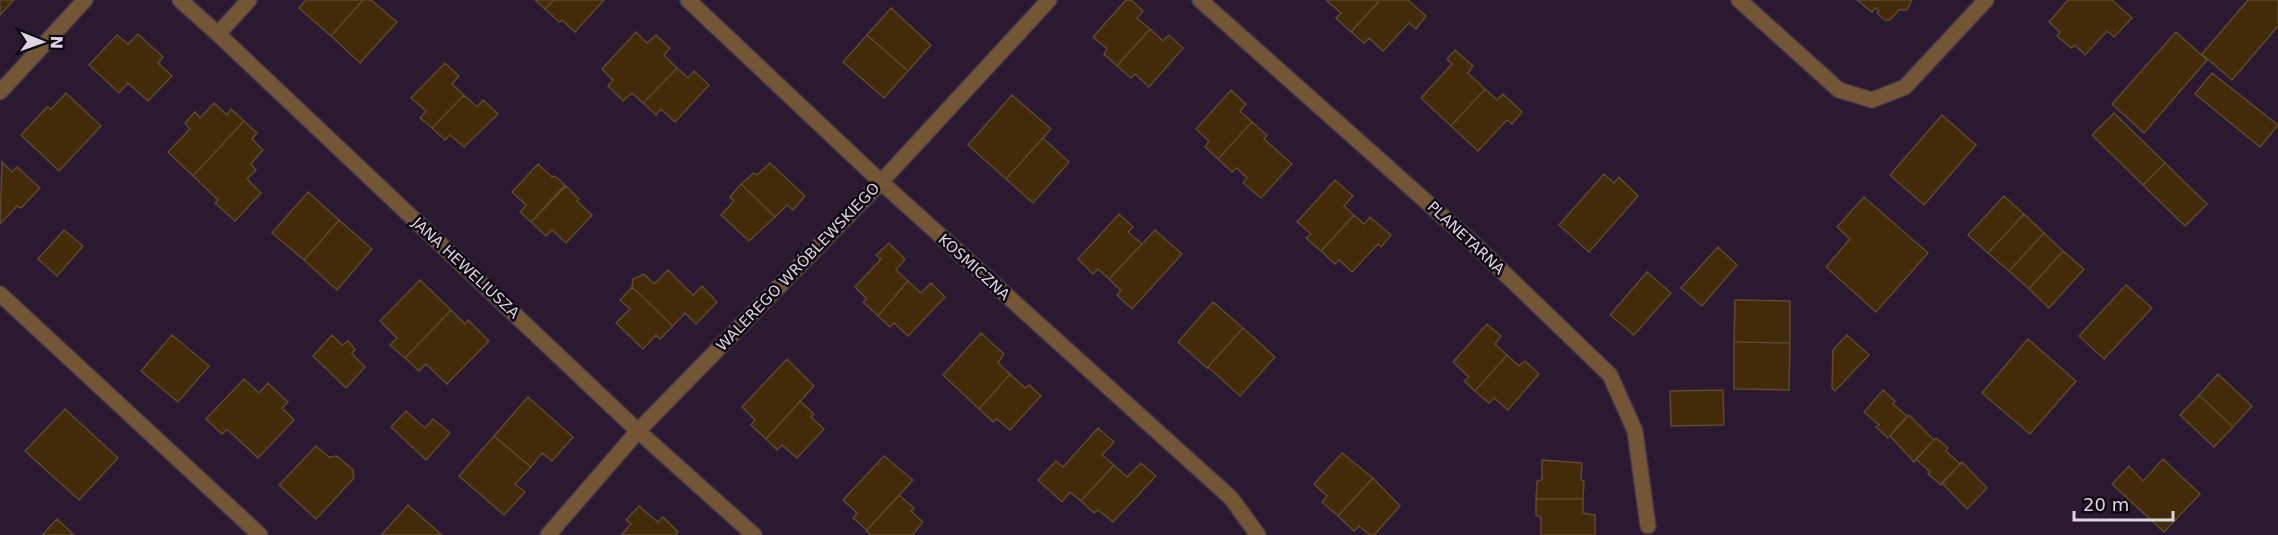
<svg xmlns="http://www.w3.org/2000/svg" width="2278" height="535" viewBox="0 0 2278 535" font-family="'DejaVu Sans',sans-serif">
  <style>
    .building { fill: #432b09; stroke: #5d492f; stroke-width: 1.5 }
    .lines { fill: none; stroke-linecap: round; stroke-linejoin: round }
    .minor-casing { stroke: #433349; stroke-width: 18 }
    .minor { stroke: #725636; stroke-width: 15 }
    .labels { text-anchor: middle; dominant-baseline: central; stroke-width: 5; stroke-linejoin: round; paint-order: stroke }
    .street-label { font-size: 15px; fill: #dfd4e4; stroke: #0e0711 }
  </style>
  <rect width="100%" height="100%" fill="#2a1930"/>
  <path class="building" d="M0,0H14L0,15Z
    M306,0H363L331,36L299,8Z
    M363,0H371L397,22L360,63L331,36Z
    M535,0H554L545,9Z
    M554,0H604L575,32L562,20L559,22L545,9Z
    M1126,0H1131L1143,11L1137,18L1150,29L1117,66L1104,54L1107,49L1093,37Z
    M1328,0H1380L1351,32L1336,18L1341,13L1327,1Z
    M1380,0H1408L1426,16L1416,29L1409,23L1383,51L1369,38L1364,43L1351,32Z
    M1857,0H1912L1907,10H1899L1890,20H1885L1877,13L1879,11L1876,8L1872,12Z
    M2068,0H2112L2132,18L2114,37L2107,31L2085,55L2075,45L2071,48L2057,36L2060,32L2049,22Z
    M2248,0H2278V26L2232,80L2202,54Z
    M891,8L931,45L908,71L867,35Z
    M1150,29L1163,41L1169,35L1183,48L1149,87L1135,74L1131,78L1117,66Z
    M636,32L647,43L656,35L670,48L664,55L677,68L643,103L632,93L623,101L608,86L613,80L602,69Z
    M2176,32L2207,60L2144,133L2112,104Z
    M138,34L163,57L158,63L172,76L148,101L128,83L119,93L89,65L117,35L128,44Z
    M867,35L908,71L884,98L843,62Z
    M1455,50L1473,66L1468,73L1485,89L1451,126L1421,98L1452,64L1447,59Z
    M445,63L459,76L452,84L464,95L432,128L420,118L426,111L411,98Z
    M677,68L688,78L694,71L709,85L675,122L661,109L656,115L643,103Z
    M2212,73L2278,125L2260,147L2195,94Z
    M1485,89L1497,100L1503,94L1522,112L1512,124L1507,120L1478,151L1451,126Z
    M1231,90L1246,104L1240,111L1252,122L1218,159L1205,147L1209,141L1196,129Z
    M66,93L101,126L59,171L21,135L47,107L51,109Z
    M464,95L477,107L483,100L498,114L464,147L450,135L445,140L432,128Z
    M1012,95L1051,129L1006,179L968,145Z
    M214,103L227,115L231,109L244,121L193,176L168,152L190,129L185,123L195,112L200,118Z
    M2114,113L2165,163L2143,185L2092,135Z
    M1942,115L1976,145L1924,205L1890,175Z
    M244,121L257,133L252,139L263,150L251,164L256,170L247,179L261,193L235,221L215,203L218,200L193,176Z
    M1252,122L1267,135L1264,139L1292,164L1261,198L1243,183L1247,178L1237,168L1232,172L1218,159Z
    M1043,138L1069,162L1033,203L1006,179Z
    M2,162L12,172L17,167L40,188L21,208L17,206L0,224Z
    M770,163L805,196L793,210L787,205L775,217L741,184L754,173L757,175Z
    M2165,163L2207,204L2185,226L2143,185Z
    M538,164L552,177L555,176L565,185L531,222L520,212L526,205L512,192Z
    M1604,174L1614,183L1619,177L1638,196L1589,252L1559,225Z
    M1335,180L1353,196L1344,206L1354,215L1321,251L1306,238L1311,234L1297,222Z
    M741,184L775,217L749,241L721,215L734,201L730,197Z
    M566,186L579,199L577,201L592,215L566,243L552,230L546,236L531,222Z
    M308,192L339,220L304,260L272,233Z
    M2004,196L2024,214L1988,253L1968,235Z
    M1864,197L1928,253L1876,312L1826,267L1850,239L1837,227Z
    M1119,214L1133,227L1128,232L1142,244L1109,279L1098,269L1093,274L1078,259Z
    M2024,214L2044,233L2009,271L1988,253Z
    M1354,215L1364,224L1370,217L1391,235L1381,247L1378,244L1352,272L1339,260L1335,264L1321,251Z
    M339,220L372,249L337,290L304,260Z
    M64,230L83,246L57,276L38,259Z
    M1155,230L1182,254L1132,309L1117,295L1121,291L1109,279Z
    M2044,233L2063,251L2029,289L2009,271Z
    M889,243L905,259L896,270L908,281L878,316L863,302L867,299L855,287L881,259L876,255Z
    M1718,247L1737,265L1702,306L1681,288Z
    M2063,251L2084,269L2049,308L2029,289Z
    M668,270L693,295L702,286L717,302L696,324L685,313L673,326L632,287L633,279L644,274L654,284Z
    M1647,272L1671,293L1634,335L1610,315Z
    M420,280L451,310L405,358L390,345L397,338L380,321Z
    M908,281L921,293L931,283L945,297L908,336L894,323L890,327L878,316Z
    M2126,285L2152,308L2104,359L2079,336Z
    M632,287L673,326L660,339L656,335L643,349L616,323L630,309L620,300Z
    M1735,300L1790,301V343L1734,342Z
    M1213,302L1243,328L1207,368L1178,342Z
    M451,310L465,324L468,320L489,341L447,384L426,364L419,371L405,358Z
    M1487,324L1501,336L1495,344L1507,355L1475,391L1464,381L1469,377L1453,362Z
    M1243,328L1275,357L1240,396L1208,367Z
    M981,333L1004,354L998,363L1010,374L979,409L943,375Z
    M172,335L209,366L178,402L141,371Z
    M332,335L342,345L348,341L355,349L352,354L365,367L346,388L313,356Z
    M1847,335L1869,355L1835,391L1832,388L1833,350Z
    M2028,339L2076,381L2030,434L1982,393Z
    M1734,342L1790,343L1789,390L1734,389Z
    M1507,355L1519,366L1525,361L1539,374L1508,410L1494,398L1489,403L1475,391Z
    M787,359L814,386L766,439L751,425L755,420L742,407Z
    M1010,374L1025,388L1029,385L1041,396L1010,430L997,419L993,422L979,409Z
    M2218,374L2252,406L2233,427L2199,395Z
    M244,379L259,393L268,383L288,402L282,408L294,420L258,458L227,429L222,434L206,419Z
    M1723,390L1724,425L1671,426L1670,391Z
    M1883,390L1895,401L1893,404L1907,416L1888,438L1876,427L1879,425L1864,412Z
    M2199,395L2233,427L2214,447L2180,415Z
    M528,397L573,437L552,461L542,453L531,467L494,436Z
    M800,401L814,414L811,417L824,429L797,458L782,445L777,450L766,439Z
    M65,409L118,458L79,500L25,451Z
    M406,411L425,428L433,419L450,433L426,460L391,427Z
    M1909,415L1934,440L1914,462L1890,436Z
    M1098,428L1114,442L1102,455L1114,465L1081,501L1070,492L1062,502L1038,480L1056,461L1063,467Z
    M494,436L531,467L515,484L525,492L504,515L459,476Z
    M1936,438L1948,448L1946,451L1960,464L1941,485L1928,474L1930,472L1916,459Z
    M316,446L329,457L337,456L353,470L354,478L316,519L279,485Z
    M1342,453L1373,478L1338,516L1322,502L1327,496L1314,484Z
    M884,456L913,480L867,530L853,518L857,513L843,500Z
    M2163,459L2200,494L2164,532L2112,484L2129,466L2143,481Z
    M1542,460L1582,463L1581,480L1584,481L1583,499H1536L1537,481L1542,480Z
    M1962,462L1987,488L1967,509L1942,483Z
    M1141,463L1156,476L1113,522L1098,510L1094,513L1081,501L1114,465L1127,477Z
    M1373,478L1400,506L1374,535H1370L1359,526L1354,531L1338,516Z
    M899,495L914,508L911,511L923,522L912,535H872L866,531Z
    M1536,499H1583V513L1595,515V535H1541V517L1536,515Z
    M408,505L442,535H381Z
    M639,506L658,522L663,517L678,532L675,535H621L631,524L626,520Z
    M57,519L74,535H42Z"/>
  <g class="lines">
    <g class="minor-casing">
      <path id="minor" d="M180,0L218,34L638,431L754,535
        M688,0L881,182L1231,498L1258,535
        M1200,0L1475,245L1610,375L1635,431L1648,526
        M1739,0L1839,90L1872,100L1905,87L1986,0
        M218,34L249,0
        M0,92L85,0
        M0,294L260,535
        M548,535L638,431L881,182L1049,0"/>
    </g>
    <use href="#minor" class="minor"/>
  </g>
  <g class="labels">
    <g class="street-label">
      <text transform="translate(1466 238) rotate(43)">PLANETARNA</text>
      <text transform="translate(798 267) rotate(-46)">WALEREGO WRÓBLEWSKIEGO</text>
      <text transform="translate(974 267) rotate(42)">KOSMICZNA</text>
      <text transform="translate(466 268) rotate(43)">JANA HEWELIUSZA</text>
    </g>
  </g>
  <g transform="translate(42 42) rotate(91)" stroke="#0e0711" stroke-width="4.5" paint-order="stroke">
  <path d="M0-4.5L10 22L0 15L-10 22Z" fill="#dfd4e4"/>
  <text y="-9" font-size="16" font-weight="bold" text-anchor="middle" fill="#dfd4e4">N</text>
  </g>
  <path d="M2074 511v9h99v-9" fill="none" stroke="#dfd4e4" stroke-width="3"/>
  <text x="2083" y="511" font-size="18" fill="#dfd4e4" stroke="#0e0711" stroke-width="4.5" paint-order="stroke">20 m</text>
</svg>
